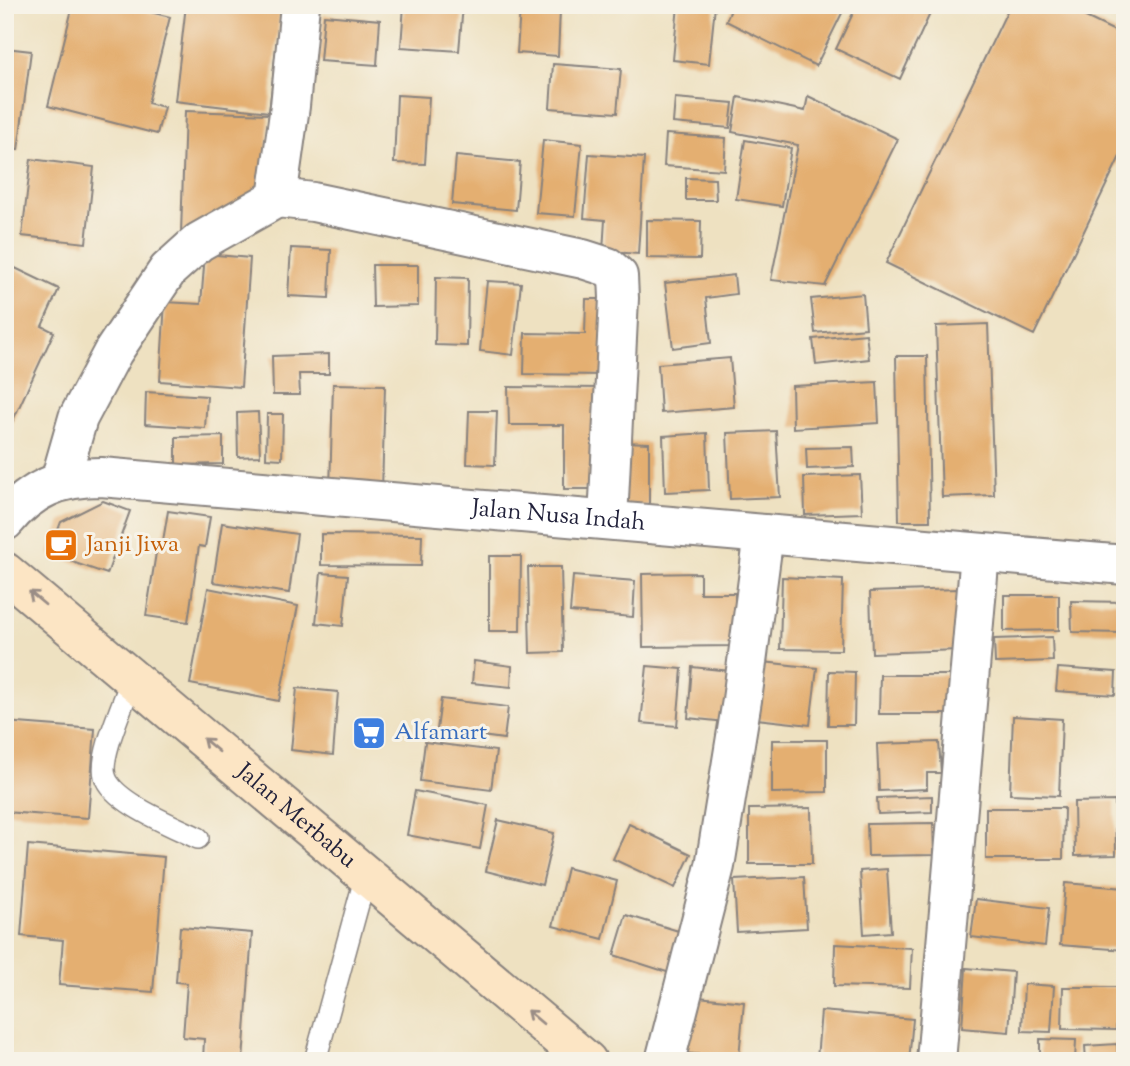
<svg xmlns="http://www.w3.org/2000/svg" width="1130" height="1066" viewBox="0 0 1130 1066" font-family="'Sorts Mill Goudy',serif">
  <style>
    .building { fill: #e4af71 }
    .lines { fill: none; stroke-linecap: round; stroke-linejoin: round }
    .lane-casing { stroke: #88827e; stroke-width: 24 }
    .street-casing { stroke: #88827e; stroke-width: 42 }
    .secondary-casing { stroke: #88827e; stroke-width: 42 }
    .lane { stroke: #fff; stroke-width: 21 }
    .street { stroke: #fff; stroke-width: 38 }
    .secondary { stroke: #fce5c4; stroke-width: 38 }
    .oneway { stroke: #9a8d86 }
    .labels { text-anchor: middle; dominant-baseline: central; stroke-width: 6; stroke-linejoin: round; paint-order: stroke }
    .street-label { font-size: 24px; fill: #22223b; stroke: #f7f3e8 }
    .food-label { font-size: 24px; fill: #c56008; stroke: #f7f3e8; text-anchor: start }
    .shop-label { font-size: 24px; fill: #366cbe; stroke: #f7f3e8; text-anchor: start }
  </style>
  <rect width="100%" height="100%" fill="#f7f3e8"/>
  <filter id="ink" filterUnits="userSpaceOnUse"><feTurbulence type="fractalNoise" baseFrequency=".0143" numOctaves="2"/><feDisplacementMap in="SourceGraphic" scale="14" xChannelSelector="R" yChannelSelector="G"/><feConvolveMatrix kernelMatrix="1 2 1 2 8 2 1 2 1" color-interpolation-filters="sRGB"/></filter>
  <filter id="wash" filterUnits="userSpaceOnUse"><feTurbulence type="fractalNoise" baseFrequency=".00686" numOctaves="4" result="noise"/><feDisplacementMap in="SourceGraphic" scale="28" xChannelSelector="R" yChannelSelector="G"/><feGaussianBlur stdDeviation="1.57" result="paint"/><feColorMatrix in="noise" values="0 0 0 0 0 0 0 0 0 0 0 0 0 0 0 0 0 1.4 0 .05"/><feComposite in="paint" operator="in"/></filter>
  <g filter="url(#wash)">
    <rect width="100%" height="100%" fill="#eee1c1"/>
    <g id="blocks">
      <path class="building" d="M73,5H123L170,17L148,103L164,107L157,134L48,106Z
        M186,5H281L269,112L175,101Z
        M404,5H463L459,51L401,47Z
        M678,5L715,6L709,64L673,60Z
        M733,5H846L816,66L726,21Z
        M857,5H934L900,79L836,49Z
        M1010,5H1061L1125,36V146L1034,335L886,263Z
        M520,8L560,10L558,56L517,53Z
        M324,15L380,20L377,65L320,61Z
        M5,48L31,51L18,150L5,148Z
        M553,64L621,69L617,113L550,108Z
        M397,95L429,97L425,164L394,163Z
        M808,96L898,139L825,286L771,280L798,145L732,132L738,97L805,111Z
        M675,98L733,103L730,128L673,123Z
        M185,111L269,114L264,204L181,234Z
        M666,134L726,138L724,170L664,166Z
        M543,140L582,144L575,216L536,213Z
        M745,140L791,148L782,206L736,199Z
        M589,154L644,158L638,254L603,251L605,220L584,218Z
        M456,156L520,162L516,210L452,204Z
        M31,159L94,167L86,243L22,236Z
        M686,178L715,179L716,200H686Z
        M647,220L701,221L700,259L647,258Z
        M291,248L331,250L329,298L288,296Z
        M205,254L250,258L241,387L160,381L165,302L201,304Z
        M372,265H418V306L373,307Z
        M13,267L59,289L42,326L54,332L9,429L5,427V285Z
        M734,275L736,294L706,298L711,343L673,348L665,283Z
        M436,277L468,278L467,346L435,345Z
        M487,281L521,283L513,355L480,351Z
        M863,294L866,328L815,333L811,299Z
        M586,299H609L607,375L524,374L525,333L585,334Z
        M988,324L994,495L942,497L936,326Z
        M866,334L869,359L816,365L813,339Z
        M329,354V374H299L300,395H273L272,356Z
        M896,356H927L930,521H899Z
        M730,358L734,407L661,413L658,364Z
        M877,382L879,423L793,428L792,386Z
        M333,384L385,385L382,491L330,490Z
        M508,387L601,388L602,489H564V425H509Z
        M146,392L207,396L205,428L145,424Z
        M469,411H497L495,465L467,464Z
        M258,412L260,456L238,457L237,413Z
        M267,414H283L282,459L266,458Z
        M776,431L780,497L730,499L727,433Z
        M707,433L709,490L665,492L663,436Z
        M223,436V464L176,465V437Z
        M623,442L649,443V506H623Z
        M853,447L854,467L807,469L806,448Z
        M860,475L862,513L805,515L804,477Z
        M103,501L130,511L107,574L49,554L61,522Z
        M168,511L210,517L205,547L199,546L188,622L146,616L158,540L163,541Z
        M222,523L297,534L289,593L213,582Z
        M321,534L422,535L421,566L321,565Z
        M489,556H521L520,631H489Z
        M528,567H561L563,652L530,653Z
        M321,573L348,575L343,626L316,623Z
        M700,573V593H735V646L643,647L642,574Z
        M573,576L635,581L633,617L570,612Z
        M782,577L843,580L841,650L780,649Z
        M208,588L298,606L279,701L190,684Z
        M958,589L959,650L872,653L870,592Z
        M1004,595H1059V630L1004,631Z
        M1071,601L1125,602L1124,633L1072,632Z
        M1052,637L1053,661L995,663L994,639Z
        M474,661L512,666L511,687L472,683Z
        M763,662L817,668L810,725L757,719Z
        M647,666L682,669L677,726L641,723Z
        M692,667L730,671L726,722L688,718Z
        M1058,668L1116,672L1115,695L1056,691Z
        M829,671L855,672L854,725H828Z
        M880,675H952L951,714H879Z
        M297,688L338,692L333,755L291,750Z
        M441,699L508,707L504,739L437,730Z
        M1013,716L1062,719L1059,796L1010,794Z
        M5,722L95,729L88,818L5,812Z
        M772,740H827V792L772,793Z
        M425,742L496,751L491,790L420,781Z
        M939,742L941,773H927V789L879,791L877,744Z
        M415,791L488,805L480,849L407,835Z
        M932,796V812L878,814L877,798Z
        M1115,801L1116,855L1075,856L1074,802Z
        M811,808L812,864H749V809Z
        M986,808H1064L1063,859H986Z
        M498,820L554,833L542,885L486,871Z
        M933,823L934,855L868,856L867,824Z
        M629,824L691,854L675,888L613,859Z
        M28,845L164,857L153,992L59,985L63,940L21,936Z
        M567,868L617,881L603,939L553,926Z
        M887,869L891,932L864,934L860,871Z
        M804,877L807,928L737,932L734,880Z
        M1065,883L1125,888V950L1060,945Z
        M976,899L1049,908L1045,946L971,937Z
        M626,915L685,933L673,974L614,955Z
        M180,927L252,933L243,1061H203L204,1039L183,1037L187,983L176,982Z
        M835,944L912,948L910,988L834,986Z
        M966,968L1013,972L1009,1032L962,1028Z
        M1024,984L1054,986L1051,1032L1022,1031Z
        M1063,987H1117L1116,1030L1062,1029Z
        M689,996L744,1002L739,1058L683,1053Z
        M821,1011L913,1019L909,1061L817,1059Z
        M1040,1039L1076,1040L1075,1061H1040Z
        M1117,1044L1118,1061H1086L1085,1046Z
        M1030,1056V1061H965V1057Z"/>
    </g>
  </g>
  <g filter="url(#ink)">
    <use href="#blocks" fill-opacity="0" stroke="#88827e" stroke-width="2"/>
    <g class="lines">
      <g class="lane-casing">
        <path id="lane" d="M132,678C125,701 99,755 105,776C112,802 174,826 198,838
          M315,1061L366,875"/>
      </g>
      <g class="street-casing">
        <g id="street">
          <path d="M300,5L290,106L277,198L313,202L583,259L608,267L618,276L619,298L608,520"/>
          <path d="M60,481L78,418L113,352L168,270L199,242L277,198"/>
          <path id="s1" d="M5,521C31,489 60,477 101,477L1125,565"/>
          <path d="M665,1061L715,866L742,700L764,534"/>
          <path d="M936,1061L980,553"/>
        </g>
      </g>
      <g class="secondary-casing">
        <g id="secondary">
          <path id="s2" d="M5,572L587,1061"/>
        </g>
      </g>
      <use href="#lane" class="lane"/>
      <use href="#street" class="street"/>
      <use href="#secondary" class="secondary"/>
    </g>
    <defs><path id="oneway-shaft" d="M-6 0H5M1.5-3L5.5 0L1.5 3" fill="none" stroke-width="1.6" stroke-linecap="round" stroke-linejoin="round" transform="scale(1.75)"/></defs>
    <g class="oneway">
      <use href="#oneway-shaft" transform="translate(37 598) rotate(-140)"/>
      <use href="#oneway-shaft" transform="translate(211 745) rotate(-140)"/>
      <use href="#oneway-shaft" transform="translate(535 1017) rotate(-140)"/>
    </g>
  </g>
  <defs>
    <g id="cafe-square" transform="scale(1.75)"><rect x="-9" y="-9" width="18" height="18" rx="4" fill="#e8710a" stroke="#f7f3e8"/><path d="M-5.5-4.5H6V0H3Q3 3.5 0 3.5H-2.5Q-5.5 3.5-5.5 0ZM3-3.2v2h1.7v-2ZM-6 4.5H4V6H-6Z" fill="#fff"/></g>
    <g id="supermarket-square" transform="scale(1.75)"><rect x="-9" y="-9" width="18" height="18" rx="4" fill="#3f7fe0" stroke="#f7f3e8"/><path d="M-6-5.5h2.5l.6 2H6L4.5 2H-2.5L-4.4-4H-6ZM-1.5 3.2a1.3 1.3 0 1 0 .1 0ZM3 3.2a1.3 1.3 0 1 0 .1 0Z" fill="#fff"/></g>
  </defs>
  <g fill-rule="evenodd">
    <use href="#cafe-square" x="61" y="545"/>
    <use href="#supermarket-square" x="369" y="733"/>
  </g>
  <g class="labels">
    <g class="street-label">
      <text stroke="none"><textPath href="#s1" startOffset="569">Jalan Nusa Indah</textPath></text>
      <text stroke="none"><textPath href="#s2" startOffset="380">Jalan Merbabu</textPath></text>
    </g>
    <g class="food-label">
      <text x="86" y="545">Janji Jiwa</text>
    </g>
    <g class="shop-label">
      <text x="394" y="733">Alfamart</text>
    </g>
  </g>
  <rect width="1130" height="1066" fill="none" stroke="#f7f3e8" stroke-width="28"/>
</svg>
